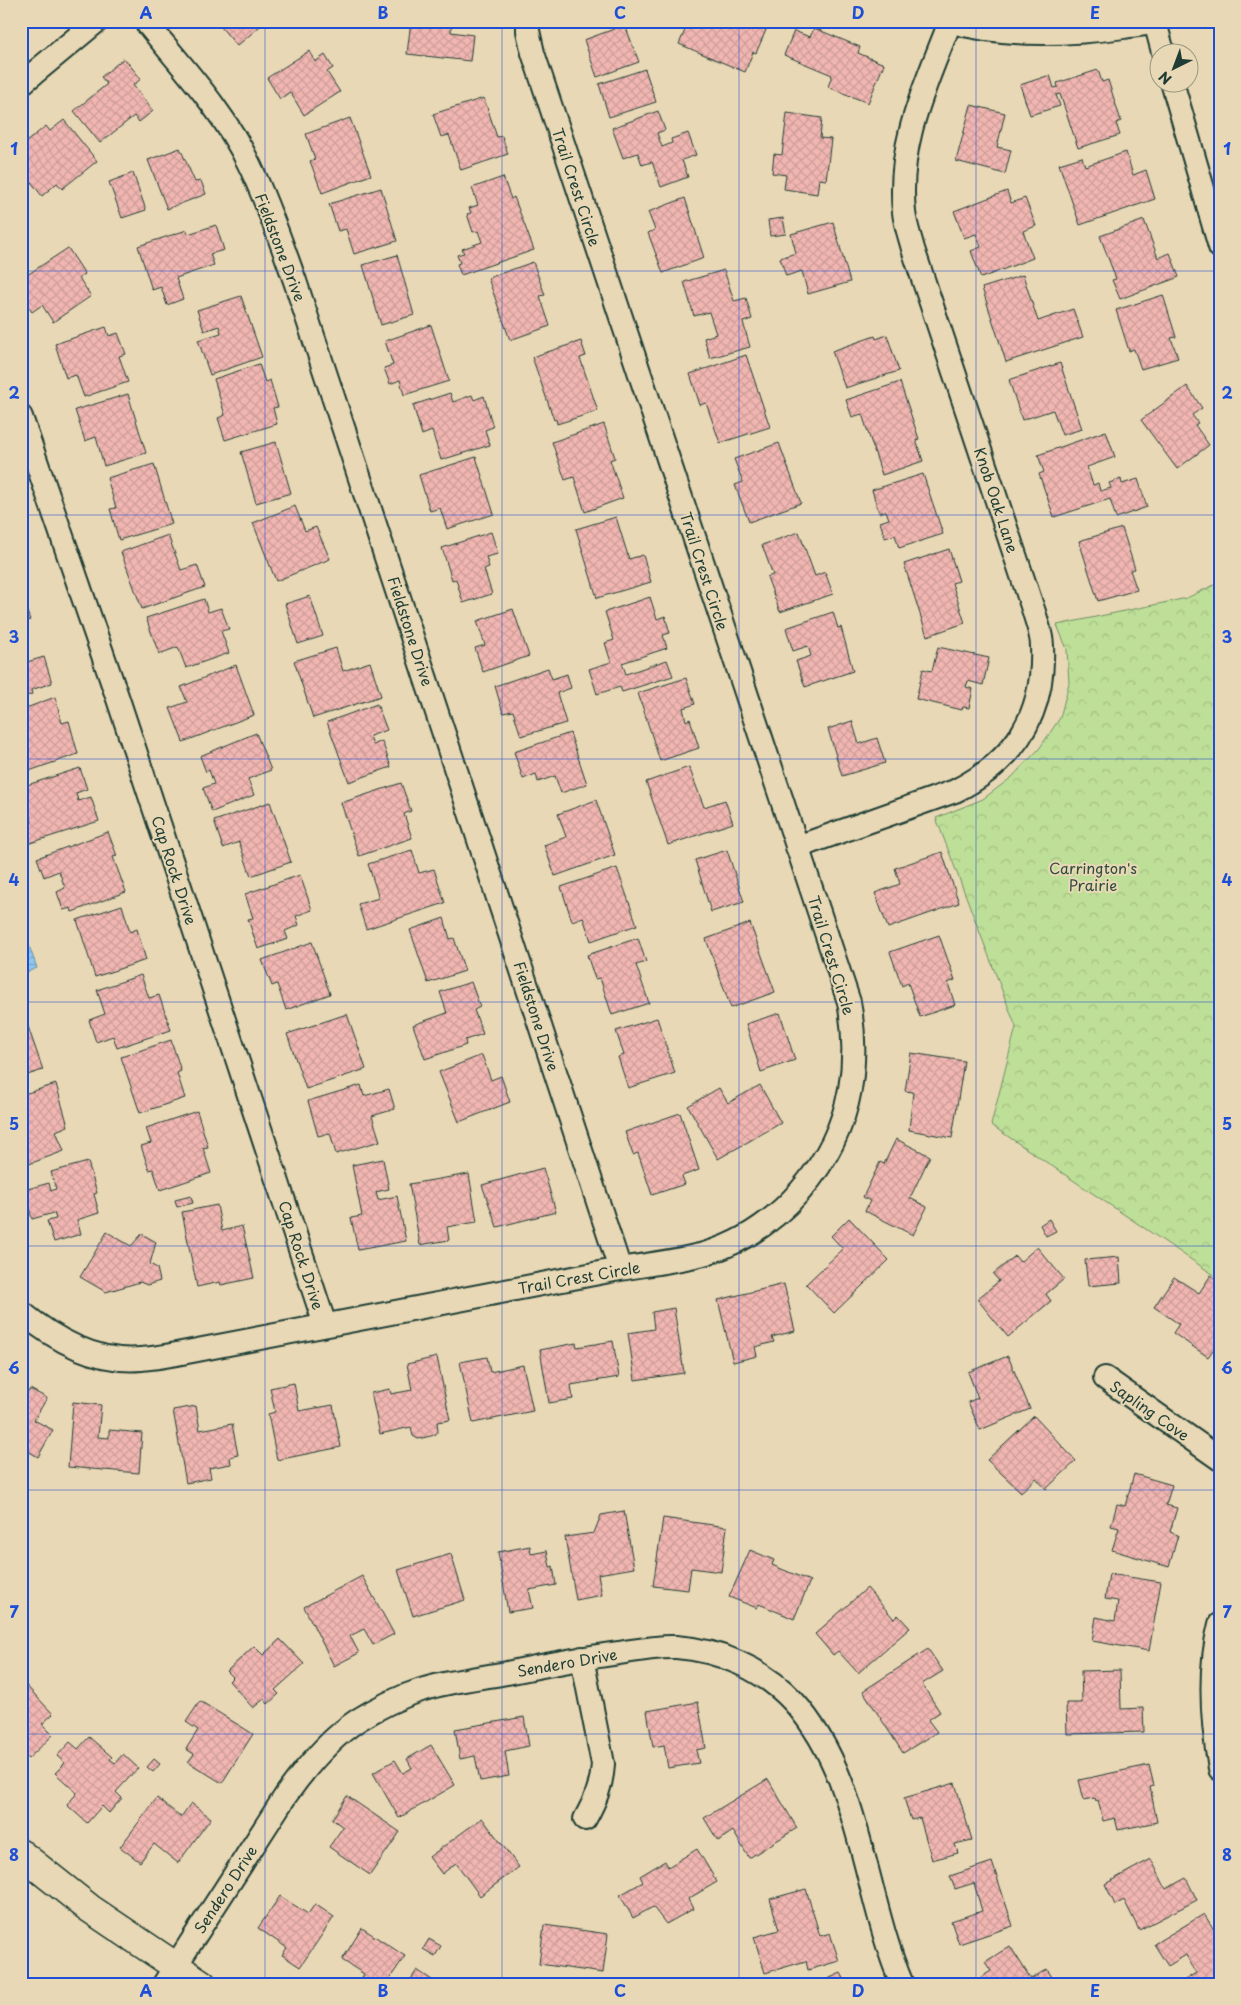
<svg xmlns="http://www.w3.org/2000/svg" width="1241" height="2005" viewBox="0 0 1241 2005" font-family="'Playpen Sans',sans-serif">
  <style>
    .park { fill: url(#park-crowns); stroke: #6e8e66 }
    .water { fill: url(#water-rules); stroke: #6390a4 }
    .building { fill: url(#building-cross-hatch); stroke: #1f3d34 }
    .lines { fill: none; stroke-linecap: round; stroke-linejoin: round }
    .minor-casing { stroke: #1f3d34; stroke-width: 26 }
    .tertiary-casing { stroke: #1f3d34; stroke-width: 31 }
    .minor { stroke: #e9d8b5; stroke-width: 22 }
    .tertiary { stroke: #e9d8b5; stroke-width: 28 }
    .grid { fill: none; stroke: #1d4ed8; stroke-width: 1; stroke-opacity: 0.55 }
    .labels { text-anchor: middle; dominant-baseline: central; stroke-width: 4; stroke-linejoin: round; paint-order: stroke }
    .street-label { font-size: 15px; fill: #1f3d34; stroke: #e9d8b5 }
    .park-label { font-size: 15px; fill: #2f4d3e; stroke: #e9d8b5 }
    .neatline { fill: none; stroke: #1d4ed8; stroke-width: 2 }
    .grid-label { font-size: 16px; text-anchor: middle; font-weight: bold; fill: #1d4ed8 }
  </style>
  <defs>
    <pattern id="park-crowns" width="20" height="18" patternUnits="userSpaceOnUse" patternTransform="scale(1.25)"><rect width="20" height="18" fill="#bedf97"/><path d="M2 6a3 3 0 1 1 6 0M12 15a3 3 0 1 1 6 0" fill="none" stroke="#a3c083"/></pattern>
    <pattern id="water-rules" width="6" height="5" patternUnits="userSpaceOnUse" patternTransform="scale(1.25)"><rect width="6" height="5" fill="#90c7ef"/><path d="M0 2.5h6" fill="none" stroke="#75a3c2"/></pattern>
    <pattern id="building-cross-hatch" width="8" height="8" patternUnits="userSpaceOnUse" patternTransform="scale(1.25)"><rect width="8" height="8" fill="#f1b6b1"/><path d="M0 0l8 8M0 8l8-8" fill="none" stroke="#ce9d99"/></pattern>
  </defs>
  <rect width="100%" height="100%" fill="#e9d8b5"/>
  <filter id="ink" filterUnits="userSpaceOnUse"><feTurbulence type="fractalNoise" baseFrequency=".02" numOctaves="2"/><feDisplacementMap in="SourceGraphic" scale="10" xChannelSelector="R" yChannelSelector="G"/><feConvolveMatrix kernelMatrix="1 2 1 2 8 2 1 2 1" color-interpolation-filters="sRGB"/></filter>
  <g filter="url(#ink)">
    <path class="park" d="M1220,582V1279L991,1125L1016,1027L936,818L983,799L1012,777L1039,749L1060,718L1069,683L1067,649L1057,625L1187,598Z"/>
    <path class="water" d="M21,939L28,943L37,968L27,972L25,971L21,964Z"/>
    <path class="building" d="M216,21H266L237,46Z
      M411,21H452L451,32L473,35L470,61L407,54Z
      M689,21H746L766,30L756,53L753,52L745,72L679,44Z
      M625,25L639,62L597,77L584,40Z
      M814,28L860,47L858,53L884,64L868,103L828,87L832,75L784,55L794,31L810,37Z
      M309,51L315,62L325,55L333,68L327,72L340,92L304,115L290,92L280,99L267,78Z
      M124,58L141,79L133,85L153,111L139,122L134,116L100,143L74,111L107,84L101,77Z
      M645,69L656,102L609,117L599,84Z
      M1098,70L1102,82L1108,80L1121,121L1116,123L1120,135L1078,148L1060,94L1056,95L1060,106L1030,115L1020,85L1050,75L1054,88L1058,87L1057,83Z
      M484,98L497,137L502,136L508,154L461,170L449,135L441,137L433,114Z
      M971,105L1005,113L997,147L1011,150L1005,174L956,161Z
      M658,111L665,130L657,133L662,147L672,143L671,139L688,133L696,155L682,160L688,177L661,187L652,162L642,165L638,153L623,158L612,128Z
      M787,113L822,118L820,138L831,139L826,180L819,179L817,194L784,189L786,175L772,173L774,154L782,155Z
      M350,118L371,175L322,193L310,161L315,159L306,134Z
      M64,120L97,161L62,189L57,183L42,196L21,169V151L24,149L21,146L46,126L50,131Z
      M180,148L195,182L201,181L206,194L167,209L148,160Z
      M1126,152L1133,175L1146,170L1155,199L1080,225L1059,164L1082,157L1085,166Z
      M133,173L146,210L122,218L109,182Z
      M503,177L511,199L514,197L534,250L461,275L457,264L460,263L457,255L464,253L462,249L482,242L478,231L473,232L467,214L471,213L469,208L478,205L472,188Z
      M381,188L397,241L354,254L346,229L338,231L329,204Z
      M1007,191L1011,203L1025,198L1036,226L1023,231L1033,258L981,278L971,251L981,247L976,234L964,238L954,211Z
      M685,198L704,258L663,273L648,233L655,230L648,212Z
      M21,205L29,215L21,221Z
      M783,218L786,234L770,236L768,220Z
      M1144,220L1158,258L1170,253L1179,277L1120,299L1112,280L1116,279L1100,236Z
      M833,222L850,282L808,294L802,271L786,276L780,258L796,253L791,234Z
      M216,225L224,250L210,254L214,265L176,278L183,299L167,305L161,287L152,290L138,246L187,230L188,234Z
      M68,248L85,274L79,278L91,296L53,322L42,305L32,312L21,296V279Z
      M397,255L414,315L381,325L363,265Z
      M533,262L545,295L540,296L550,326L510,340L488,278Z
      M724,270L734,301L746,298L752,319L743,322L750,347L710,358L704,338L716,334L709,312L694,316L684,282Z
      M1023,275L1038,321L1073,309L1083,337L1006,362L982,288Z
      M1163,295L1176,337L1171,338L1178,358L1141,369L1134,349L1129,351L1116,310Z
      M241,296L262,357L210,375L198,340L221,333L219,326L204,331L197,310Z
      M431,325L449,381L404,395L400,380L390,384L384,368L393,365L385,341Z
      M106,327L109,336L118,333L126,354L119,356L128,382L84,397L76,375L66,378L55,344Z
      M887,335L899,371L845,388L832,351L875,336L876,339Z
      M581,341L586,356L580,358L598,411L557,424L556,419L554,420L532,357Z
      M746,355L770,427L720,443L706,403L700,405L690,374Z
      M1060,363L1082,429L1062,435L1053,410L1022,420L1009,380Z
      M259,364L265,382L270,380L278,407L273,408L277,424L225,440L218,418L225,415L214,379Z
      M900,382L919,439L916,440L923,461L882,475L862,414L852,417L846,400Z
      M1187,386L1202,408L1192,415L1198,423L1195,425L1209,445L1177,469L1141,420Z
      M450,393L453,402L472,395L474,400L484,396L493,427L485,430L490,445L441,460L432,431L422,435L413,405Z
      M128,394L146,453L104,466L96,437L85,441L75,410Z
      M604,424L615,458L610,460L623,498L585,512L574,477L565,480L552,442Z
      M1106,431L1115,457L1087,467L1093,485L1098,483L1100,491L1111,488L1109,483L1121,479L1122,484L1138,479L1147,507L1116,518L1110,499L1054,517L1039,474L1044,472L1038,455Z
      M276,442L291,493L256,503L241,452Z
      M779,443L801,503L749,522L735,485L743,482L734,459Z
      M476,457L494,514L447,529L440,508L430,511L419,475Z
      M154,464L172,524L119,540L110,509L116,508L107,478Z
      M923,474L943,534L899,548L895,535L885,538L880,522L889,519L886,511L879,513L872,490Z
      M295,506L305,531L316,527L330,559L276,581L253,523Z
      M616,517L629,559L643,555L651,582L597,598L576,529Z
      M1122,528L1135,569L1130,570L1137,590L1098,601L1079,541Z
      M491,532L498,554L486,557L489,567L484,569L492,594L463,603L456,579L452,580L442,548Z
      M799,532L815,576L825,572L833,594L780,612L767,577L773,575L762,545Z
      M168,535L181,570L197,565L205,587L142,609L121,552Z
      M949,549L959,581L952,583L965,623L927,636L904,564Z
      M21,595L30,620L21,623Z
      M310,596L323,636L298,644L285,604Z
      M650,597L657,619L665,616L670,633L663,635L667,648L622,663L626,674L667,660L673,676L622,692L620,687L597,694L589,669L611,662L605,643L614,640L605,612Z
      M204,599L208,612L221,608L229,629L221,631L229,653L186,668L178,647L159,654L146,618Z
      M513,609L529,656L483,672L475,648L485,645L477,621Z
      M833,612L838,628L841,627L853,671L805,687L796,661L811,656L808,646L793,651L786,628Z
      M938,647L989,658L983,685L968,681L966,687L973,689L969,708L963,707L962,710L916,699L923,669L932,671Z
      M336,648L343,671L370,662L381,696L313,718L294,661Z
      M24,651L27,662L44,657L52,683L31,690L32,694L21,698V652Z
      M236,665L254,715L183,742L170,708L187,702L181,687Z
      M548,668L552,679L567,674L571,688L557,693L566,723L521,736L513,711L503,713L495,686Z
      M686,678L695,704L683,708L686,721L690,719L699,748L660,761L638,693Z
      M55,697L62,723L69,721L78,754L26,772L21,757V710Z
      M377,704L387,730L370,736L373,745L382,741L391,767L349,782L327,722Z
      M852,721L859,744L877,738L885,763L842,776L828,729Z
      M256,733L271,770L248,779L254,795L212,812L203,788L214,784L209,770L206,772L200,756Z
      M570,733L587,784L561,793L555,776L538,782L536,774L523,779L514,752Z
      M689,767L704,807L725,800L733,823L668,845L646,782Z
      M80,768L87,789L76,793L78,801L91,797L99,821L27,844L21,825L32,822L21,787Z
      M401,783L411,811L404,814L412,838L359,856L341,803Z
      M596,800L615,855L555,876L544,845L566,837L558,814Z
      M270,802L291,862L251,876L239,842L223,848L214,821Z
      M108,832L117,856L113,857L126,892L72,912L71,908L63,910L57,892L65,888L59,871L44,877L37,858Z
      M412,850L419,873L434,869L445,903L366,929L358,904L379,898L368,864Z
      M727,850L744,902L711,912L695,860Z
      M942,852L959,903L888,928L875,893L900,884L895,868Z
      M617,868L637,925L591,941L583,917L572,921L561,887Z
      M300,875L312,910L296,916L299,925L285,931L288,939L258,949L248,919L253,918L245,894Z
      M122,905L130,932L137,929L146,960L95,977L77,920Z
      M444,918L450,939L454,938L465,971L428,983L410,930Z
      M750,923L775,992L731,1008L706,939Z
      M939,935L955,980L948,983L955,1005L920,1017L908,983L902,986L890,952Z
      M638,938L646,962L636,965L649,1003L612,1015L600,978L595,979L587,955Z
      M312,942L330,994L286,1010L277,984L272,986L262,960Z
      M141,975L149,998L159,995L171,1030L117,1048L113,1036L96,1042L89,1020L105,1014L97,990Z
      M471,982L480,1007L474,1010L483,1034L465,1040L466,1045L425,1059L413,1025L447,1013L440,992Z
      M780,1013L795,1060L761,1072L746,1024Z
      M347,1014L366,1069L306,1089L287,1034Z
      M25,1018L43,1070L21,1077V1019Z
      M657,1018L675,1073L628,1088L618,1057L624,1055L616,1031Z
      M171,1040L181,1071L177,1073L185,1098L140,1113L121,1057Z
      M911,1053L964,1061L952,1138L909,1130L913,1092L905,1091Z
      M482,1055L491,1080L501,1076L510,1102L459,1122L439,1072Z
      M56,1084L68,1126L56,1131L64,1151L21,1167V1095Z
      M361,1085L364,1096L389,1089L395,1109L372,1116L380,1141L336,1154L330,1133L318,1136L308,1101Z
      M760,1085L781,1123L718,1159L688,1106L719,1088L728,1103Z
      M197,1111L208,1147L203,1148L211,1173L160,1190L153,1169L149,1170L141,1146L151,1143L146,1128Z
      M680,1113L699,1170L682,1176L685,1184L652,1195L638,1153L633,1155L625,1132Z
      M896,1139L930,1156L910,1198L927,1207L913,1235L865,1211L870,1201L863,1197L880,1162L884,1164Z
      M383,1159L389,1189L376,1192L378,1200L397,1196L406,1241L358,1250L351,1218L362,1216L352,1165Z
      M88,1162L97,1193L94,1194L99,1213L77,1220L81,1234L54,1242L47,1221L56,1219L54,1213L32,1219L24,1190L49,1183L51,1191L56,1189L51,1172Z
      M543,1168L556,1212L497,1227L482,1185Z
      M469,1174L477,1222L447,1227L449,1240L420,1245L409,1184Z
      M191,1196L193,1203L177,1207L175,1200Z
      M217,1205L222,1231L242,1226L254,1278L221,1285L220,1282L197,1287L182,1212Z
      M849,1218L889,1260L834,1313L806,1284L843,1249L831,1236Z
      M1049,1219L1056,1231L1046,1236L1040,1225Z
      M107,1232L131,1246L142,1234L156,1242L150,1264L157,1268L160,1281L147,1285L140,1282L106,1292L80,1277Z
      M1037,1247L1064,1279L1046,1294L1051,1301L1008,1337L977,1299L999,1281L993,1274L1015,1256L1020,1262Z
      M1119,1257L1121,1283L1088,1286L1085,1260Z
      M1211,1275L1220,1282V1340L1208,1357L1173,1333L1179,1324L1154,1307L1174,1277L1199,1293Z
      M784,1284L795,1331L772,1337L774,1342L755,1347L757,1356L733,1362L718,1300Z
      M674,1308L684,1373L635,1380L628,1333L654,1329L652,1312Z
      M613,1341L619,1377L571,1385L573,1399L549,1403L540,1350L576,1343L577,1347Z
      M1008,1356L1030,1409L980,1430L968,1402L978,1398L968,1372Z
      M437,1357L450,1420L437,1422L438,1431L435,1435L418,1439L413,1436L411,1427L380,1434L371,1393L390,1389L391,1394L412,1390L407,1364Z
      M487,1357L490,1372L523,1365L533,1411L473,1423L460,1362Z
      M294,1383L299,1411L333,1405L341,1447L277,1460L268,1414L275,1412L270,1388Z
      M30,1389L47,1398L34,1420L53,1430L38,1457L21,1447V1393L26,1396Z
      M73,1402L101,1405L98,1437L109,1438V1430L142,1433L139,1473L68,1467Z
      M196,1406L200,1430L232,1424L238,1455L230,1457L231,1464L209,1468L211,1478L186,1483L173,1410Z
      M1034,1416L1076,1461L1046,1489L1036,1478L1021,1492L987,1460Z
      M1134,1474L1172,1485L1166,1505L1177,1508L1170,1532L1178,1535L1169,1567L1112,1550L1119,1528L1111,1526L1117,1504L1125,1506Z
      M624,1511L634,1568L598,1574L602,1595L576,1600L565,1537L594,1533L601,1515Z
      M663,1518L727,1527L721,1572L691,1568L688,1590L653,1586Z
      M530,1546L531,1554L547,1551L550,1567L553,1566L556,1585L529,1590L533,1608L508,1612L498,1552Z
      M750,1550L774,1560L772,1565L810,1581L794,1619L759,1604L757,1608L729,1597Z
      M451,1554L465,1600L413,1616L398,1570Z
      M1109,1574L1161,1582L1149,1651L1092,1641L1096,1617L1115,1621L1118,1601L1105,1599Z
      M362,1576L394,1634L373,1645L364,1629L350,1636L359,1653L334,1666L304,1607Z
      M867,1588L894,1619L898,1615L910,1628L858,1673L838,1651L833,1655L815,1634Z
      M280,1639L304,1664L275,1690L279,1694L268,1704L264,1699L253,1708L229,1681L233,1677L227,1671L254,1646L263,1655Z
      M928,1649L943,1671L922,1684L940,1712L928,1720L937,1732L903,1753L863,1691Z
      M1120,1670L1121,1709L1143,1708L1144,1732L1067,1734L1066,1703H1082L1081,1671Z
      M21,1680L53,1714L42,1724L53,1735L28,1759L21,1752Z
      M200,1701L253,1734L222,1783L188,1762L194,1754L186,1749L198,1730L186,1722Z
      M698,1702L706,1748L696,1750L699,1763L668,1768L664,1745L653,1747L647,1711Z
      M524,1717L529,1746L505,1751L509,1776L480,1781L475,1756L460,1759L455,1729Z
      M89,1737L112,1757L110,1759L115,1763L123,1754L138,1768L116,1792L122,1798L109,1813L102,1806L87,1823L67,1805L77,1793L55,1773L65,1763L57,1756L70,1742L78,1749Z
      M431,1745L455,1785L399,1818L373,1773L395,1760L403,1773L412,1768L407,1759Z
      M154,1759L160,1764L153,1772L147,1767Z
      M1149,1765L1154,1786L1150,1787L1157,1822L1118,1830L1115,1818L1103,1821L1098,1800L1096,1801L1095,1798L1084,1800L1079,1780Z
      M768,1779L797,1828L749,1858L733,1831L718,1841L704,1818Z
      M955,1783L972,1840L955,1844L958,1853L932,1860L920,1818L911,1820L904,1798Z
      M347,1796L400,1832L370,1875L329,1847L343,1827L332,1819Z
      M157,1798L181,1817L191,1803L211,1818L178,1863L154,1844L140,1862L120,1847Z
      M482,1818L519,1867L480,1896L456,1863L442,1874L429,1857Z
      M697,1849L717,1882L688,1899L693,1909L666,1924L653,1907L633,1918L620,1895L643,1882L640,1876L665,1861L668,1867Z
      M1151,1859L1166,1889L1186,1878L1197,1900L1139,1930L1124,1900L1115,1905L1105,1884Z
      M992,1862L1013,1926L959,1944L951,1921L982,1911L974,1883L955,1889L950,1876Z
      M806,1889L820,1936L830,1933L839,1961L808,1970L806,1961L765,1973L754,1937L779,1930L770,1899Z
      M280,1896L308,1914L315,1904L334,1917L300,1967L282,1955L287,1948L258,1928Z
      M1204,1914L1220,1939V1984H1185L1183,1981L1196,1973L1186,1955L1168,1966L1154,1944Z
      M544,1925L608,1934L603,1973L539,1964Z
      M362,1928L405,1956L386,1984H358L364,1974L342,1960Z
      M429,1939L441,1946L435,1956L423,1949Z
      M1010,1946L1031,1979L1047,1969L1056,1984H984L980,1978L991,1971L985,1962Z
      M417,1970L438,1984H408Z
      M841,1973L847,1984H817Z"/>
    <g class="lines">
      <g class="minor-casing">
        <path id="minor" d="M145,21C181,66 224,111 249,164C267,201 281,242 295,281L620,1269
          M948,21C1004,37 1067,35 1124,27C1135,25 1148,25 1158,21
          M1155,22L1163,52
          M1172,82L1220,247
          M21,84L97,21
          M21,417L118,699L325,1325
          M797,847L955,791C1015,761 1045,715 1042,646C1042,635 1037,623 1034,612L913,249C910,237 905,224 904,212C897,142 926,85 950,22
          M21,1312C55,1340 96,1363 141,1359C156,1358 172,1355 187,1352L620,1269C649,1264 679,1261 707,1253C779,1231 837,1163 850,1089C855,1060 854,1030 849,1002L533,53L528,31V21
          M1105,1378L1220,1459
          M1220,1624C1208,1670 1212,1723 1220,1769
          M582,1658L603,1764C602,1785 595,1801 585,1819
          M164,1984L286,1795C306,1767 329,1739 358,1720C377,1708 400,1697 421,1690C449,1681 479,1678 507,1673C545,1665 582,1658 619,1653C638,1650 657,1646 676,1647C719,1650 763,1669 793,1701C861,1775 863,1893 902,1984"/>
      </g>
      <g class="tertiary-casing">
        <path id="tertiary" d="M21,1854L89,1908L202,1984"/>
      </g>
      <use href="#minor" class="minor"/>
      <use href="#tertiary" class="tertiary"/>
    </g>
  </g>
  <path class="grid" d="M265,21V1984M502,21V1984M739,21V1984M976,21V1984M21,271H1220M21,515H1220M21,759H1220M21,1002H1220M21,1246H1220M21,1490H1220M21,1734H1220"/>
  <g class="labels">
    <g class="street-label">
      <text transform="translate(577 187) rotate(72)">Trail Crest Circle</text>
      <text transform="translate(281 247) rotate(69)">Fieldstone Drive</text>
      <text transform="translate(997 500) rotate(72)">Knob Oak Lane</text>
      <text transform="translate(705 571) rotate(72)">Trail Crest Circle</text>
      <text transform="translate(411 631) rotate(72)">Fieldstone Drive</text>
      <text transform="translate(175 870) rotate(72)">Cap Rock Drive</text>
      <text transform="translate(832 955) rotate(73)">Trail Crest Circle</text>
      <text transform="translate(537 1016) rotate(72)">Fieldstone Drive</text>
      <text transform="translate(302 1255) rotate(72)">Cap Rock Drive</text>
      <text transform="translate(579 1277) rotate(-10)">Trail Crest Circle</text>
      <text transform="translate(1150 1410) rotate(35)">Sapling Cove</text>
      <text transform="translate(567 1662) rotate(-10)">Sendero Drive</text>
      <text transform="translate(225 1889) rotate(-57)">Sendero Drive</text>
    </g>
    <g class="park-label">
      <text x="1093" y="867">Carrington's<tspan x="1093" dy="17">Prairie</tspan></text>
    </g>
  </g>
  <rect width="1241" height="2005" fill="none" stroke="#e9d8b5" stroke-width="55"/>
  <g transform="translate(1174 68) rotate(222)"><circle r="24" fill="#e9d8b5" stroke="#989a81"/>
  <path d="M0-4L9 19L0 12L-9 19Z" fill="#1f3d34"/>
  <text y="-8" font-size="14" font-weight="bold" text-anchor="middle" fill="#1f3d34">N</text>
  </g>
  <rect x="28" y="28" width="1186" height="1950" class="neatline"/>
  <g class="grid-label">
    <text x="146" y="19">A</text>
    <text x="383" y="19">B</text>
    <text x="620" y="19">C</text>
    <text x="858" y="19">D</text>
    <text x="1095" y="19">E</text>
    <text x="14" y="155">1</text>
    <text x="1227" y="155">1</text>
    <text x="14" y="399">2</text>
    <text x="1227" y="399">2</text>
    <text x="14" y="643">3</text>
    <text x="1227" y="643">3</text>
    <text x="14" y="886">4</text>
    <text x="1227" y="886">4</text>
    <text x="14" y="1130">5</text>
    <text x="1227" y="1130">5</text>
    <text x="14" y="1374">6</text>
    <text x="1227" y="1374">6</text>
    <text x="14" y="1618">7</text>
    <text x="1227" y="1618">7</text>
    <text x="14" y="1861">8</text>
    <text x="1227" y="1861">8</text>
    <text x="146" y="1997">A</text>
    <text x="383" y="1997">B</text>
    <text x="620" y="1997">C</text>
    <text x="858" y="1997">D</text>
    <text x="1095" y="1997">E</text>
  </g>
</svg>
